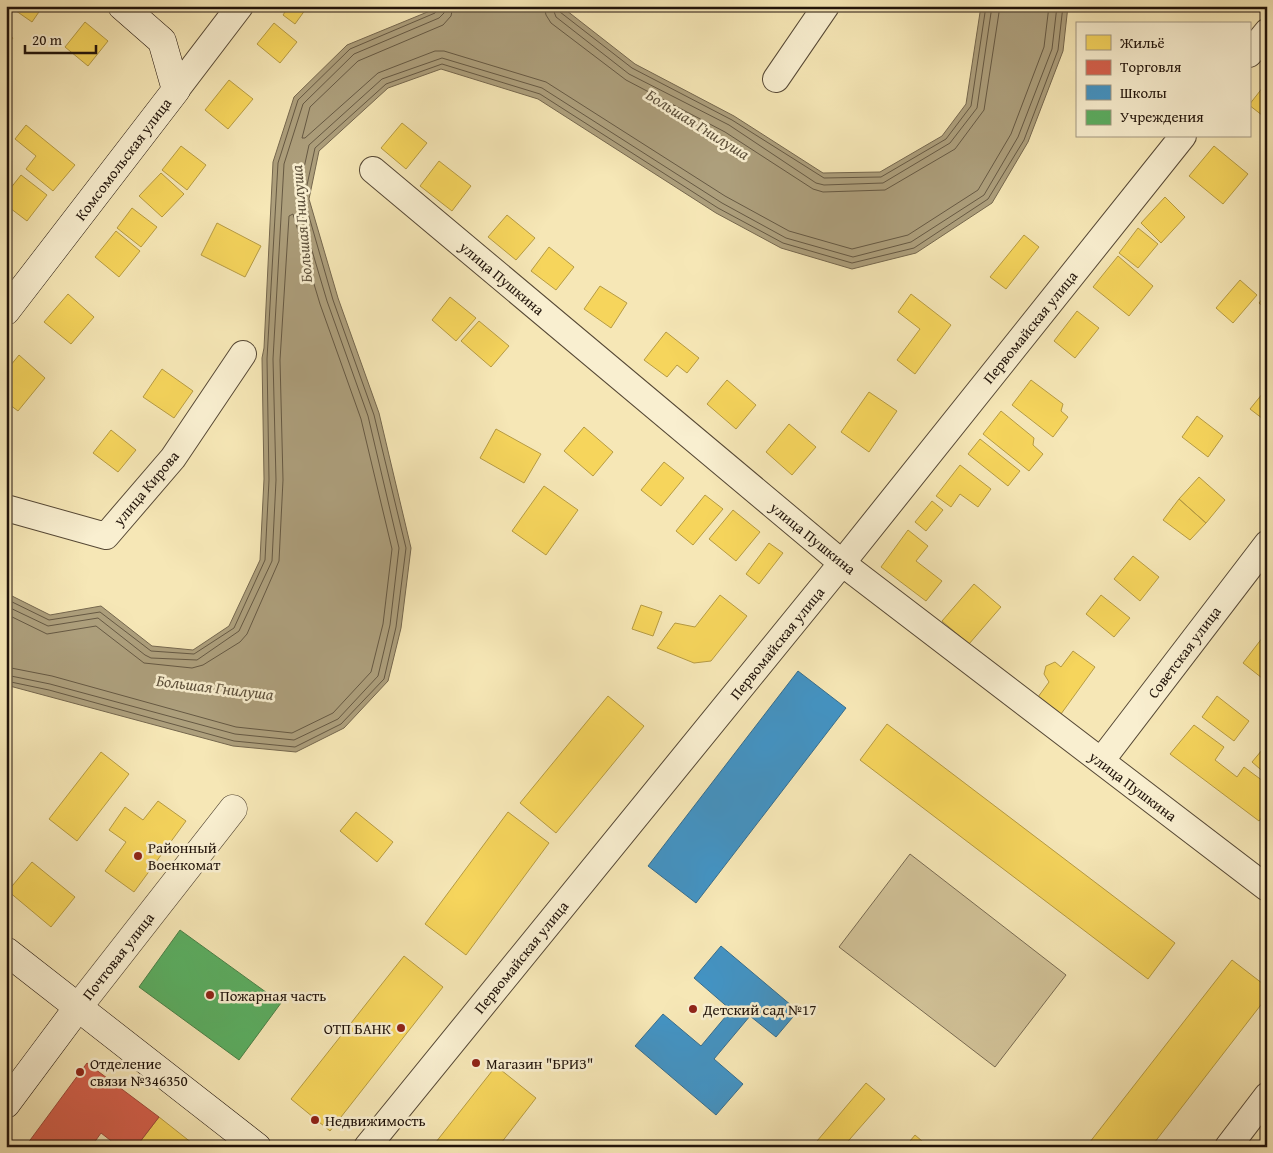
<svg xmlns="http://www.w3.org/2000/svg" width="1273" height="1153" viewBox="0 0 1273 1153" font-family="'Gentium Book Plus',serif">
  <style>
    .green { fill: #d2c399; stroke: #796b52 }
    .water { fill: #ad9f7c; stroke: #75674e }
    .homes { fill: #f6d55c; stroke: #b69b43 }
    .shops { fill: #d6604d; stroke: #9f4939 }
    .schools { fill: #4393c3; stroke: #386d8c }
    .public { fill: #5aae61; stroke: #498047 }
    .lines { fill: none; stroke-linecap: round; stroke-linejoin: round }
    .shore { stroke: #665943; stroke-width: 1 }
    .minor-casing { stroke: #564835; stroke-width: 28 }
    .tertiary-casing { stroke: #564835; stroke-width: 29 }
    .secondary-casing { stroke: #20130a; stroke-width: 29 }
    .minor { stroke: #f9efd0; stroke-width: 26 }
    .tertiary { stroke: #f9efd0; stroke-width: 28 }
    .secondary { stroke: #f9efd0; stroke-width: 28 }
    .poi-dot { fill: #8f2418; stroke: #f9efd0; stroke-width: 2 }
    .labels { text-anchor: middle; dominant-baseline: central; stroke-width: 5; stroke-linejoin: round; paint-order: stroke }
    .street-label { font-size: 15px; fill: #20130a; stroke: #f9efd0 }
    .poi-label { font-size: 15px; fill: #20130a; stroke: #f9efd0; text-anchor: start }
    .water-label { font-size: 16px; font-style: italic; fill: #5f523d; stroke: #f9efd0 }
  </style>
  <rect width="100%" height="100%" fill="#f6e7b6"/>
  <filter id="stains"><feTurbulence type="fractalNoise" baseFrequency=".004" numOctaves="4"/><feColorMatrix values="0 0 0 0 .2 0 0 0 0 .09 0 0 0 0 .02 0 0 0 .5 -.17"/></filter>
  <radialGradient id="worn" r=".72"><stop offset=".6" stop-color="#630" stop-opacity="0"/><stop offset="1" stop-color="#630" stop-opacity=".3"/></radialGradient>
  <path class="green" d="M910,854L1066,975L995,1067L839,947Z"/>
  <path class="water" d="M442,6L562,7L635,64L734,116L823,173L880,172L942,136L966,104L981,6H1068L1063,51L1028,142L992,203L916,253L852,269L781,248L716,213L538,99L441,69L388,88L319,151L309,199L338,298L379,413L411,548L401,628L388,681L344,728L296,752L233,746L6,685V593L50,615L101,606L152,646L193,650L229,626L260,560L264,479L262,358L264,348L273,162L294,97L347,45Z"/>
  <path class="homes" d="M9,6H43L32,22Z
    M289,6H308L295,24L283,15Z
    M85,22L108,41L88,66L65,47Z
    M274,23L297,42L280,63L257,44Z
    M6,33L13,38L6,47Z
    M229,80L253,99L228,129L205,110Z
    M1267,82V119L1249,105Z
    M402,123L427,143L406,169L381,148Z
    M26,125L75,165L53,191L26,169L36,156L15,139Z
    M181,146L206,165L187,190L162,170Z
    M1214,146L1248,174L1223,204L1189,176Z
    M439,161L471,186L452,211L420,186Z
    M161,173L184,194L162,217L139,196Z
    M21,175L47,195L27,221L6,205V194Z
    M1165,197L1185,217L1161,243L1141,223Z
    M132,208L157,227L141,247L117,228Z
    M507,215L535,238L516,260L488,237Z
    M217,223L261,246L245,277L201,255Z
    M1138,228L1158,244L1138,268L1119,253Z
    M116,231L140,251L119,277L95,257Z
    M1024,235L1039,247L1006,289L990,277Z
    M549,247L574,267L556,290L531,271Z
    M1118,256L1153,286L1129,316L1093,287Z
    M1240,280L1257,295L1233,323L1216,308Z
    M600,286L627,303L611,328L584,309Z
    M1267,293V310L1259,303Z
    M68,294L94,317L71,344L44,322Z
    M911,294L951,325L915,374L897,360L920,329L898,312Z
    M450,297L476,318L456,341L432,320Z
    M1077,311L1099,328L1075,358L1054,341Z
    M479,321L509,346L491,367L461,341Z
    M666,332L699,358L687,373L677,365L667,377L644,360Z
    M19,355L45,378L18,411L6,402V371Z
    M162,369L193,391L174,418L143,397Z
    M727,380L756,405L736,429L707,404Z
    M1031,380L1063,404L1061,411L1068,417L1053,437L1012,405Z
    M1267,388V422L1250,409Z
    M869,392L897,411L869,452L841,432Z
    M1001,411L1034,438L1033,445L1043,454L1029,471L983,434Z
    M1197,416L1223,436L1208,457L1182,437Z
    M789,424L816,447L792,475L766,452Z
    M584,427L613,452L593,476L564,451Z
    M496,429L541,454L524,483L480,458Z
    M111,430L136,450L118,472L93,453Z
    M980,439L1020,471L1008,486L968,454Z
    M664,462L684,478L661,506L641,490Z
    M960,465L991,489L978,507L960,494L951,507L936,496Z
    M1199,477L1225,500L1206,523L1179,499Z
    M544,486L578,510L546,555L512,531Z
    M705,495L723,509L693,545L676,531Z
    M1179,499L1206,523L1190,540L1163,520Z
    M932,501L943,510L926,531L915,522Z
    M733,510L760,532L736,561L709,539Z
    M908,530L928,546L916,561L942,581L926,601L881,567Z
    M769,543L783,553L759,584L746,574Z
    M1133,556L1159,577L1140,601L1114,579Z
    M974,584L1001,607L969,644L942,621Z
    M720,595L747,616L711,661L694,663L657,648L675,623L695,627Z
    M1101,595L1130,618L1114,637L1086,614Z
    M641,605L662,612L653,636L632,629Z
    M1266,633L1267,634V682L1243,663Z
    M1073,651L1095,667L1061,714L1038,697L1049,682L1044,674L1046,666L1055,662L1061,667Z
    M608,696L644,726L556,833L520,803Z
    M1217,696L1249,721L1234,741L1202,717Z
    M887,724L1175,943L1148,979L860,760Z
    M1194,725L1224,747L1215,760L1237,777L1244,767L1267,784V811L1259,821L1170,754Z
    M1267,744V775L1252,762Z
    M101,752L129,774L77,841L49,819Z
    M158,801L186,821L134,892L105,871L126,842L109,830L125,807L143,820Z
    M356,812L393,842L377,862L340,831Z
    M508,812L549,843L466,955L425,924Z
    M32,862L75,897L51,927L8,891Z
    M404,956L443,987L330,1131L291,1099Z
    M1232,960L1267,987V997L1151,1147H1086Z
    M496,1066L536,1098L498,1147H432Z
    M866,1083L885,1099L843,1147H812Z
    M159,1117L197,1147H136Z
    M915,1135L929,1147H905Z"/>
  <path class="shops" d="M87,1063L159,1117L136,1147H119L101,1133L91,1147H25Z"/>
  <path class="schools" d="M798,671L846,708L696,903L648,866Z
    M721,946L798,1011L776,1037L750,1016L714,1059L743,1084L716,1115L635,1046L663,1014L701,1046L731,1010L694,978Z"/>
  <path class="public" d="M180,930L281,1003L239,1060L139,987Z"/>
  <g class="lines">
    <path class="shore" d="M453,6L451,16L443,25L358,61L310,107L302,138H305L378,73L435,51H444L546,82L725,196L789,231L852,249L908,235L978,190L1011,134L1044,47L1049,6
      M544,6L546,15L551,23L626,80L725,132L813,189L823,192L885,190L955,149L984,110L1000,6
      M552,6L556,17L629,74L729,125L816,183L824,185L883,183L950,143L977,108L992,6
      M558,6L560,12L632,68L732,120L824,178L881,177L946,139L971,106L986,6
      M6,599L49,620L100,612L151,651L194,654L234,628L265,560L269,480L267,359L278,163L298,100L350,49L435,13L439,6
      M6,606L48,626L98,618L145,655L151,658L197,660L239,631L272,561L276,480L273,359L284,164L303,104L354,54L439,18L444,13L445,6
      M6,614L47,634L96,626L144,663L192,668L203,665L240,642L247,634L279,561L283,480L280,360L289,216L293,214L320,304L361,419L392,549L383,624L371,672L333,713L292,733L236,727L52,676L6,667
      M6,675L50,684L235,734L294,740L338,719L378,676L390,625L399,548L368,416L327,301L297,200L309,145L382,79L442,58L542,88L722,203L786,238L853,257L911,242L984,195L1018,137L1052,49L1057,6
      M6,681L49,690L234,741L295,747L341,724L384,679L396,627L406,548L374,415L333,300L304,199L315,148L386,84L442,64L540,94L718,208L783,243L852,263L914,248L988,199L1024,140L1058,50L1063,6"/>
    <g class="minor-casing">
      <path id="minor" d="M1249,54L1267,32
        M776,79L826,6
        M176,90L240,6
        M373,170L842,563L1267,888
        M6,508L106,536L173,458L243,354
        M1101,761L1267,544
        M367,1147L842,563L1183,136
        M1228,1147L1267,1096"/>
    </g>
    <g class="tertiary-casing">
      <path id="tertiary" d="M79,1006L233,809"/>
    </g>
    <g class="secondary-casing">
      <path id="secondary" d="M6,311L176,90L162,41L122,6
        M6,951L257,1147
        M6,1104L79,1006"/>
    </g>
    <use href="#minor" class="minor"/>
    <use href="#tertiary" class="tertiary"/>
    <use href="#secondary" class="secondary"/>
  </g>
  <g class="poi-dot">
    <circle cx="138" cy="856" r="5"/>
    <circle cx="210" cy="995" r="5"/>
    <circle cx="693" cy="1009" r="5"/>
    <circle cx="401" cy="1028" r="5"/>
    <circle cx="476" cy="1063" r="5"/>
    <circle cx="80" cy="1072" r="5"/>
    <circle cx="315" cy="1120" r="5"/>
  </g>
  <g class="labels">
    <g class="street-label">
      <text transform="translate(123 159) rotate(-53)">Комсомольская улица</text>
      <text transform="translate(502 278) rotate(40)">улица Пушкина</text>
      <text transform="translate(1030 327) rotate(-51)">Первомайская улица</text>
      <text transform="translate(146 488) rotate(-50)">улица Кирова</text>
      <text transform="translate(813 538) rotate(39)">улица Пушкина</text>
      <text transform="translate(777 643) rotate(-51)">Первомайская улица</text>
      <text transform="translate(1184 652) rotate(-53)">Советская улица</text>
      <text transform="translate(1133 786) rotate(37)">улица Пушкина</text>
      <text transform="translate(118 956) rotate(-52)">Почтовая улица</text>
      <text transform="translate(521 957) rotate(-51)">Первомайская улица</text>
    </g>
    <g class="poi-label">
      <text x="148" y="847">Районный<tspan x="148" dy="17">Военкомат</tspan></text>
      <text x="220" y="995">Пожарная часть</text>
      <text x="703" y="1009">Детский сад №17</text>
      <text x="391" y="1028" text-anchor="end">ОТП БАНК</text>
      <text x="90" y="1063">Отделение<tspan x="90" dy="17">связи №346350</tspan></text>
      <text x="486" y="1063">Магазин "БРИЗ"</text>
      <text x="325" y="1120">Недвижимость</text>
    </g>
    <g class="water-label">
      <text transform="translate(698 124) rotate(32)">Большая Гнилуша</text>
      <text transform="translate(301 224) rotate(-95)">Большая Гнилуша</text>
      <text transform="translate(215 687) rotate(7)">Большая Гнилуша</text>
    </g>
  </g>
  <rect width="1273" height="1153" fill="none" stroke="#f6e7b6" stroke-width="25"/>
  <rect x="8" y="8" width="1258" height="1138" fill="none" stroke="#20130a" stroke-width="2.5"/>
  <rect x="12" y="12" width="1248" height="1128" fill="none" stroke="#20130a"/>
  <rect x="1076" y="22" width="175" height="115" fill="#f9efd0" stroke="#a29781"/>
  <rect x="1086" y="35" width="25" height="15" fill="#f6d55c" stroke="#a29781"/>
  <text x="1120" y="48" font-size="15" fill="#20130a">Жильё</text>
  <rect x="1086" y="60" width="25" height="15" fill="#d6604d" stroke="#a29781"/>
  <text x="1120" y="72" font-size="15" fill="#20130a">Торговля</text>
  <rect x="1086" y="85" width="25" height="15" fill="#4393c3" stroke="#a29781"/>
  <text x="1120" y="98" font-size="15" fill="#20130a">Школы</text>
  <rect x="1086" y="110" width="25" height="15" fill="#5aae61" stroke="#a29781"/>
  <text x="1120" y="122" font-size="15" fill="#20130a">Учреждения</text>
  <path d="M25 45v8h71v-8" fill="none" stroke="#20130a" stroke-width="2.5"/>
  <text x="32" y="45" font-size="15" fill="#20130a" stroke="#f9efd0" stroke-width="4" paint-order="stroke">20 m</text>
  <rect width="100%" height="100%" filter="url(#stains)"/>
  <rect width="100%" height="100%" fill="url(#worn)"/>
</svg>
